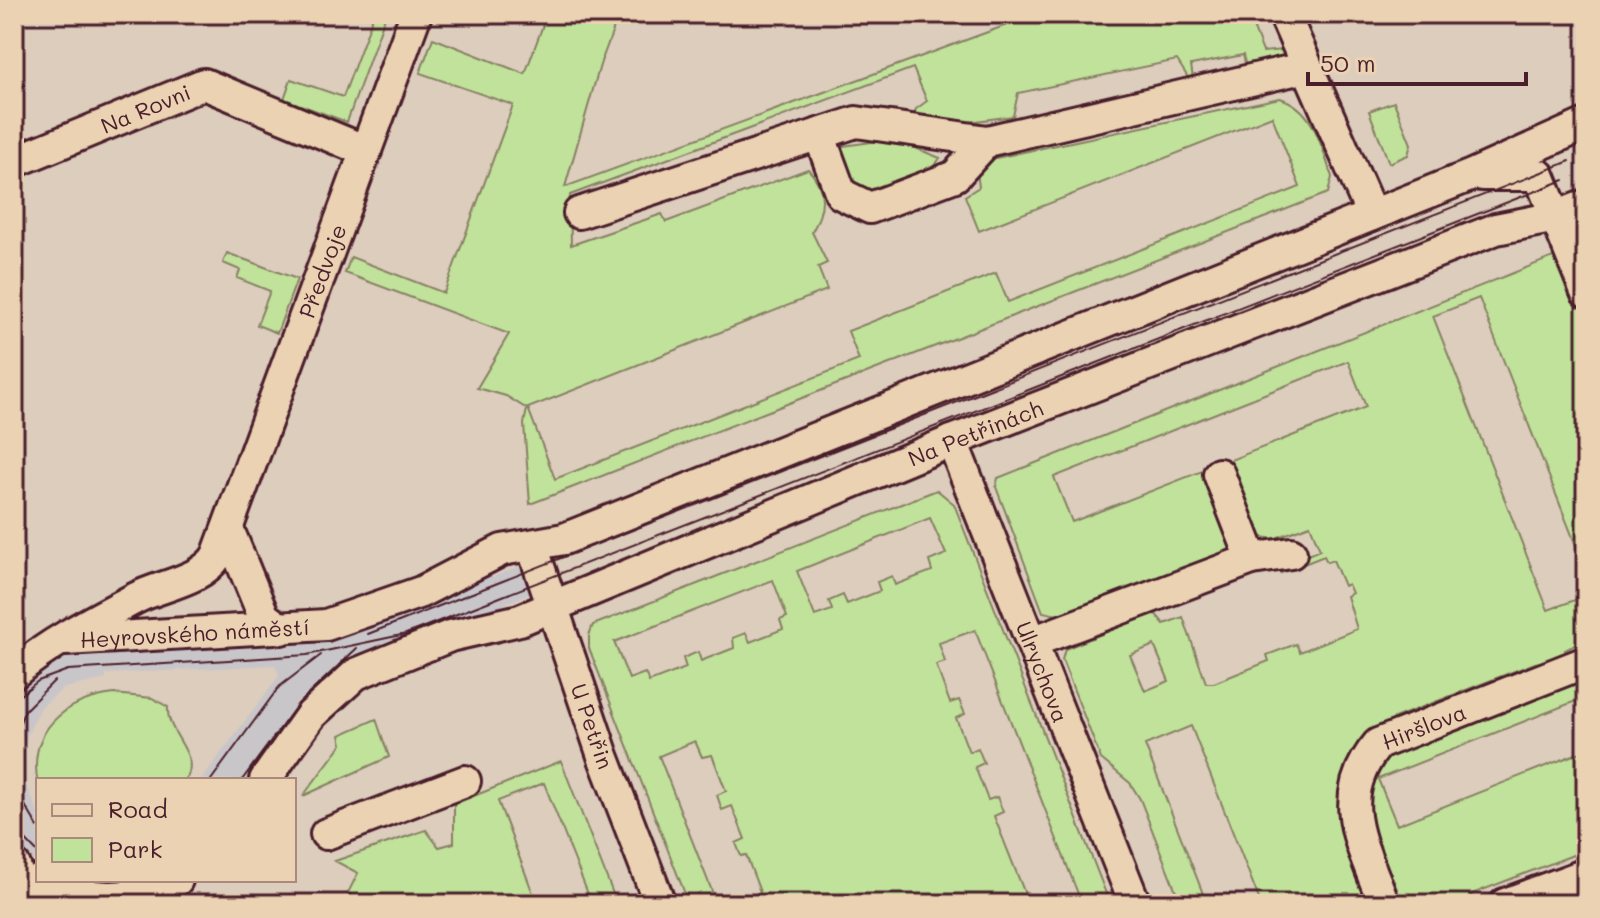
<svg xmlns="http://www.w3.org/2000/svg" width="1600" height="918" viewBox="0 0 1600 918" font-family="Mali,sans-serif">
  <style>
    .built { fill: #c9c6c9 }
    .green { fill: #c1e29b; stroke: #868063; stroke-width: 2; fill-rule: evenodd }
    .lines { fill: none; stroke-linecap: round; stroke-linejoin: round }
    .street-casing { stroke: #4a1f2b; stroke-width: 36 }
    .street { stroke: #ebd2b3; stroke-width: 30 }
    .tram { stroke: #4a1f2b; stroke-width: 2 }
    .labels { text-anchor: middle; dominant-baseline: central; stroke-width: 6; stroke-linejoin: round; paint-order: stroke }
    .street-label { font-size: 22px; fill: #4a1f2b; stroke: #ebd2b3 }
  </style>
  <rect width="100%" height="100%" fill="#dccdbd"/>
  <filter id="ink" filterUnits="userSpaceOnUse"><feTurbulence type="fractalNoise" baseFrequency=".0125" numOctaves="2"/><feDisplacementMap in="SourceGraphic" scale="16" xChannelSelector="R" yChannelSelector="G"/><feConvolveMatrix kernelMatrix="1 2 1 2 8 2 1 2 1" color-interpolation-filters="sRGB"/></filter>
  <g filter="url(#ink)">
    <path class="built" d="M520,566L531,593L504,604L506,612L360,661L253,780H201L279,676L275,665L106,674V679L64,688L41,707L25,740L26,785L38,813V864L14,843V685L53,660L77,652L256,640L489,568L493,577Z"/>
    <path class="green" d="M374,14H386L347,122L284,99L291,79L343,97Z
      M547,14H619L600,65L565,187L1037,14H1248L1263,52L1283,50L1287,58L1246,67L1243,55L1191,65L1193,79H1189L1177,60L1018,93L1013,116L953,124L914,115L916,109L927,101L913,68L570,195L571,245L662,214L666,222L808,169C827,189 825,209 812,232L827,263L818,267L827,290L528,408L555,479L859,360L848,331L996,273L1008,302L1300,187L1272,116L979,231L965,196L979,187L977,172L986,160L1280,98C1315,109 1321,146 1332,177L1328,193L530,504L524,424L527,409L506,396L477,388L509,334L345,273L351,257L444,293L513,105L420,73L433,38L525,74Z
      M1394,102L1411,144L1408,155L1389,163L1369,111Z
      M893,139L940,158C934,166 928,177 920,183C888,211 849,187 831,156L843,146Z
      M1586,244V571L1479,298L1433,316L1548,610L1586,596V639L1565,650L1571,658L1535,663L1394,718L1390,727L1365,744L1372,904H1261L1191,726L1145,745L1207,904H1181L1140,799L1130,783L1101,759L1062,660L1065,649L1154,612L1164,624L1183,617L1206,683H1214L1269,661L1267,655L1296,644L1300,652L1357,629L1347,596L1352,593L1348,584L1344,586L1333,560L1327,562L1324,556L1281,573L1283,565L1320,550L1310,525L1273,539L1233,531L1231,547L1221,559L1067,617L1043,612L996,487L998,478ZM1348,361L1366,407L1072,522L1054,477ZM1154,645L1169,681L1145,691L1130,655Z
      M227,253L297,279L277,333L257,325L270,291L237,278L240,270L223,263Z
      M937,490L954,504L1110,904H1082L975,630L939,643L945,662L936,665L950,703L959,700L965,714L956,718L969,752L978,748L984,763L975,767L988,800L997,797L1003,812L994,816L1029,904H759L755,894L760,892L746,855L741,856L736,843L745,839L732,806L722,810L717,795L726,791L712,755L702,757L695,741L659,756L717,904H689L589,648V635L593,625ZM930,518L946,554L929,561L932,571L895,585L892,576L877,582L880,591L847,604L843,595L829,601L832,610L815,616L797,571ZM773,580L787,617L780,620L783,629L750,642L746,633L733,638L734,648L701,661L698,652L683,658L686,668L649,682L645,673L629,679L614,642Z
      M1586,672V697L1378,779L1397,825L1586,750V850L1472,894L1466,904H1394L1363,809V793L1384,756Z
      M114,694L152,698L168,707C165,733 203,756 185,780H38V784C27,731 64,700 114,694Z
      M376,719L389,757L303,796L342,744L340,735Z
      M561,761L617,904H592L544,783L498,801L537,904H358L360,900L348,893L358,873L335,861L426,830L439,847L454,843V804Z"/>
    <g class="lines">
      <g class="street-casing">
        <g id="street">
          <path d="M1284,14L1372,215"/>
          <path d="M819,134L841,194L870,208L955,176L987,141"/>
          <path id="s1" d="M14,162L204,84L366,151"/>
          <path d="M1482,175H1539L1586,292"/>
          <path d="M579,213L856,122L987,141L1307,67"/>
          <path id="s2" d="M952,441L1135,904"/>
          <path d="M1219,474L1252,559"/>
          <path d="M228,529L264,617L281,629"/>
          <path id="s3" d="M532,546L603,756L660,904"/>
          <path id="s4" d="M65,640L326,625L421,592L502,550L564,539L1472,175L1586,124"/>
          <path d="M1032,642L1252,559L1291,553"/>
          <path id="s5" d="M14,673C49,643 94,620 136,598C161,585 201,581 217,556L416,14"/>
          <path id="s6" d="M265,780L311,715L356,674L450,636L520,620L952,441L1496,229L1556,217L1586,205"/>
          <path d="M326,834L465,781"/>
          <path d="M15,866L26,904"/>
          <path d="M40,880C84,901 133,904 177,880"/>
          <path id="s7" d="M1384,904C1363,845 1332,799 1378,744L1586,662"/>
          <path d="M1505,904L1586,874"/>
        </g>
      </g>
      <use href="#street" class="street"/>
      <path class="tram" d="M368,634L1570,161
        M14,700L38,681L68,670L307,655L406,634L1564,180
        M14,736L25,710L54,681
        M14,775L20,797L38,827
        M211,780L279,687L321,655
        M242,780L298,704L357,648
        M14,828L38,853"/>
    </g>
  </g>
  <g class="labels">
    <g class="street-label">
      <text stroke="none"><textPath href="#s1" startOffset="142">Na Rovni</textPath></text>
      <text stroke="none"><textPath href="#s5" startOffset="540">Předvoje</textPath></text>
      <text stroke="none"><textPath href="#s6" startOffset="806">Na Petřinách</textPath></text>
      <text stroke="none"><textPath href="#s4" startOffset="130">Heyrovského náměstí</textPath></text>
      <text stroke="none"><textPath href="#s2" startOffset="248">Ulrychova</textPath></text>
      <text stroke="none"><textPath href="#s3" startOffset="190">U Petřin</textPath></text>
      <text stroke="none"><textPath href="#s7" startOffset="220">Hiršlova</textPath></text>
    </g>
  </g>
  <rect width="1600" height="918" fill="none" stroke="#ebd2b3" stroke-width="48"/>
  <rect x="24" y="24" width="1552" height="870" fill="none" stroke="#4a1f2b" stroke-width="3" filter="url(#ink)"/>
  <rect x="36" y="778" width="260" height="104" fill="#ebd2b3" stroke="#ab8a7d" stroke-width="2"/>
  <rect x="52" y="804" width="40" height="12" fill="#ebd2b3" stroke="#ab8a7d" stroke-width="2"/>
  <text x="108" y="818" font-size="24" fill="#4a1f2b">Road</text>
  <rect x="52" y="838" width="40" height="24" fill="#c1e29b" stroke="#ab8a7d" stroke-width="2"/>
  <text x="108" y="858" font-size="24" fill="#4a1f2b">Park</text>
  <path d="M1308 72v12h218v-12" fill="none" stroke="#4a1f2b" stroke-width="4"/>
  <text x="1320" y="72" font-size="24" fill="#4a1f2b" stroke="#ebd2b3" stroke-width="6" paint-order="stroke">50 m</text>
</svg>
